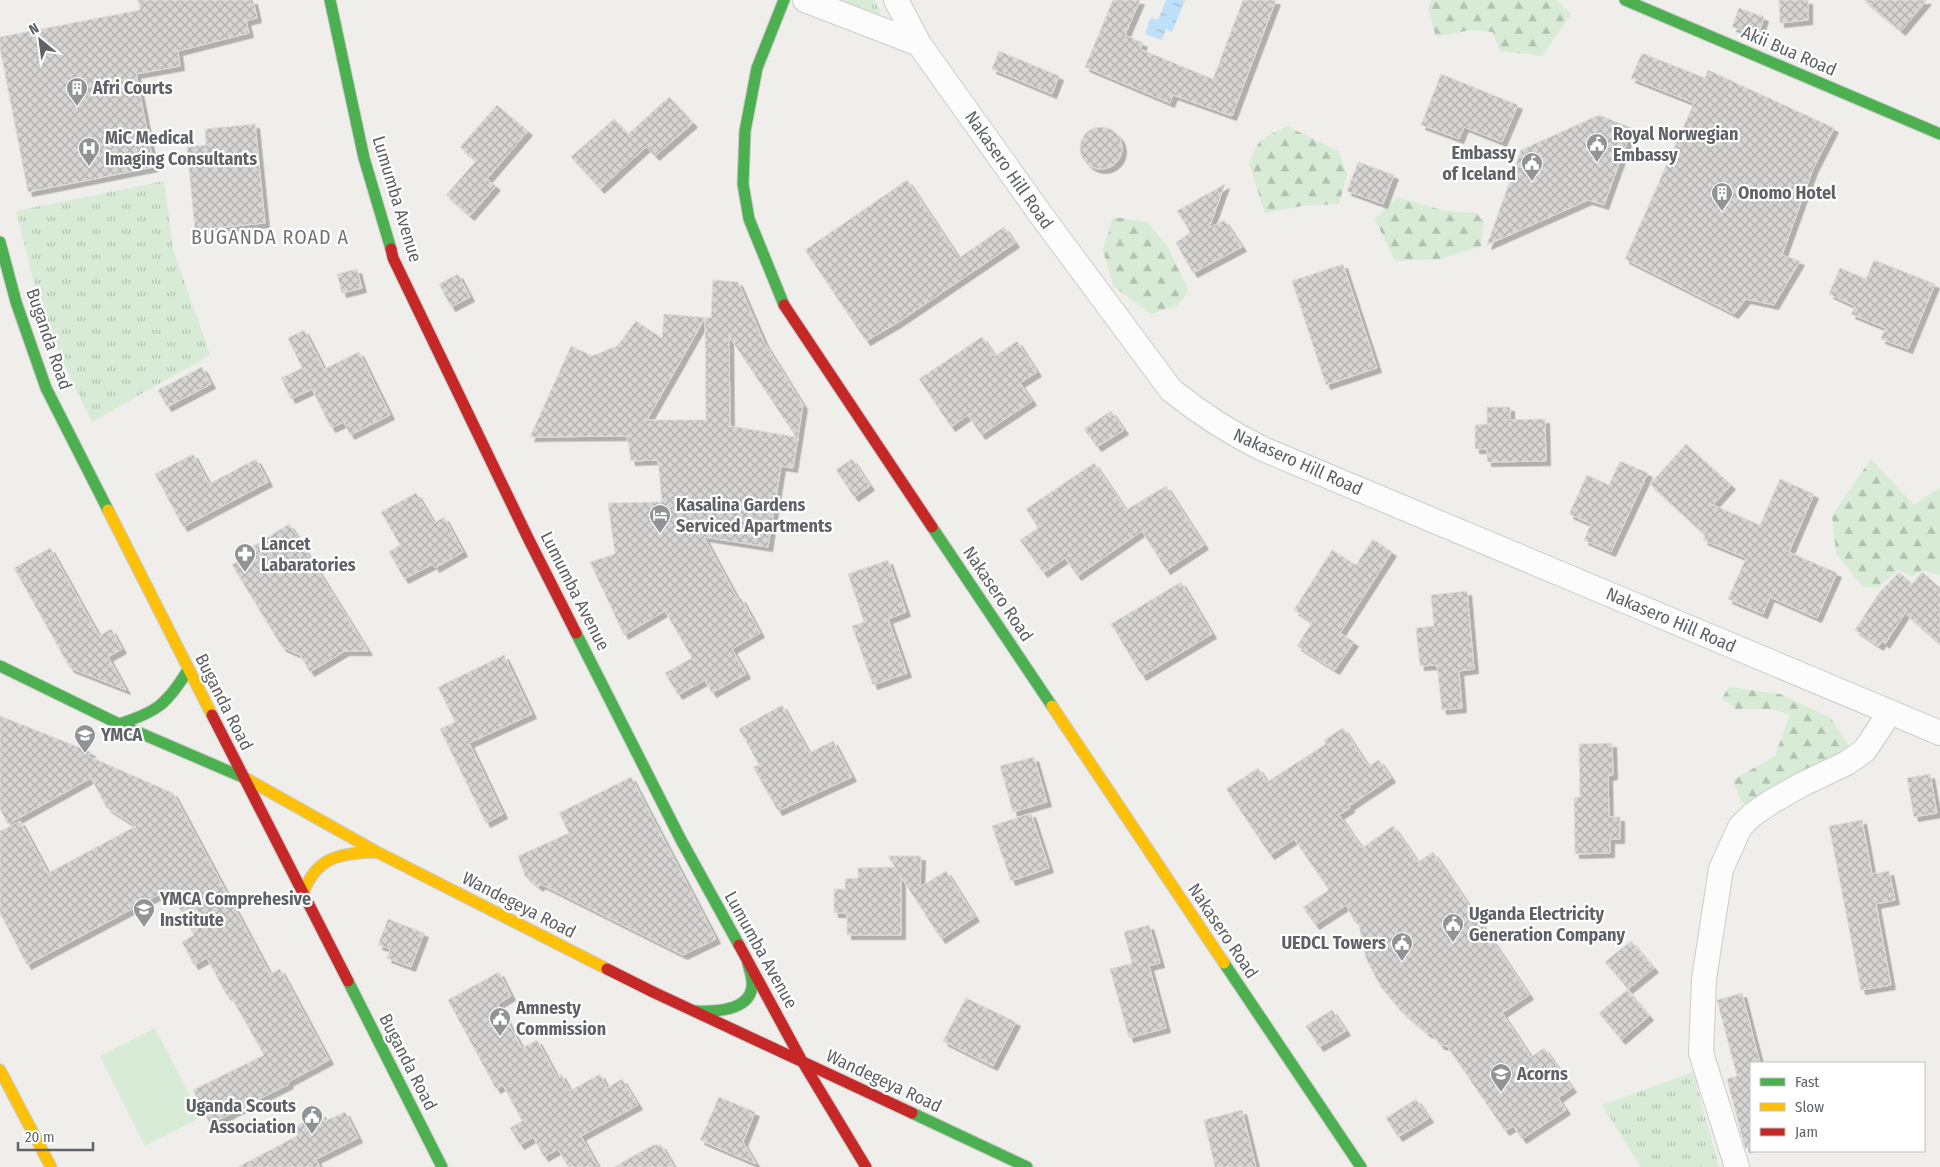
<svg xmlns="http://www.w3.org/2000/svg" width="1940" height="1167" viewBox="0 0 1940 1167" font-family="'Fira Sans Condensed',sans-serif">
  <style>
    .grass { fill: url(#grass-tufts) }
    .forest { fill: url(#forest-firs) }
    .pitch { fill: #d8ebd6 }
    .water { fill: url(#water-ripples) }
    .building { fill: url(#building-cross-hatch); stroke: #deddd9; fill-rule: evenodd; filter: url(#shadow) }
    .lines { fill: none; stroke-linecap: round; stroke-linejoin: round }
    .street-casing { stroke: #cbcccc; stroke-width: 26 }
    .fast-casing { stroke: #cacacb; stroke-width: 13 }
    .slow-casing { stroke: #cacacb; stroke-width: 13 }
    .jam-casing { stroke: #cacacb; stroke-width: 13 }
    .street { stroke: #fdfcfc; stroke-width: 24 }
    .fast { stroke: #4caf50; stroke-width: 11 }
    .slow { stroke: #ffc107; stroke-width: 11 }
    .jam { stroke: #c62828; stroke-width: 11 }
    .labels { text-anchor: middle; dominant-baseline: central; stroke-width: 4.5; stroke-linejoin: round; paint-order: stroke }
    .street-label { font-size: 18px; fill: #5f6368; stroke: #fff }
    .poi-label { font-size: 18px; font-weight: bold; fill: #5f6368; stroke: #fff; text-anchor: start }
    .quarter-label { font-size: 20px; letter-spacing: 1px; fill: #70757a; stroke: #fff }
  </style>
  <defs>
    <pattern id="grass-tufts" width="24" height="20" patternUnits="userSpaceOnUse" patternTransform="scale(1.25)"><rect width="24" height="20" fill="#d8ebd6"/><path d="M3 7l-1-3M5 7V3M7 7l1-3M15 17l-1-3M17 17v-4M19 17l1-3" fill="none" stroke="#b2c2b1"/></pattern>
    <pattern id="forest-firs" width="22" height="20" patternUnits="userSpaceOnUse" patternTransform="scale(1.25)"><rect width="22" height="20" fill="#d8ebd6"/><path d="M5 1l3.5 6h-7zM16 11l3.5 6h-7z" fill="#b2c2b1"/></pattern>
    <pattern id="water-ripples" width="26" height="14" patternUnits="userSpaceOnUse" patternTransform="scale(1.25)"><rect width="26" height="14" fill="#bfe0f9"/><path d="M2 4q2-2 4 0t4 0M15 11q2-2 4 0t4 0" fill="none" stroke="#9eb9cd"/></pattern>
    <pattern id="building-cross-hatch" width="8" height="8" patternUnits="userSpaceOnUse" patternTransform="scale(1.25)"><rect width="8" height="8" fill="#d6d5d3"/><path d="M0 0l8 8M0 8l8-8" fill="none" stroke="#b1b0af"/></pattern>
    <filter id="shadow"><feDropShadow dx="4.5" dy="4.5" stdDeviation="0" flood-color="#0004"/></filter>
  </defs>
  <rect width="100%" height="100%" fill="#efeeea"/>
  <path class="grass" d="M838,0H874L881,13L872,15Z
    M164,181L173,249L210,355L92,422L44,323L16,211Z
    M1693,1072L1719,1167H1641L1602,1105Z"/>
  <path class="forest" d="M1431,0H1556L1571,14L1542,56L1500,51L1493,32L1470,30L1436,37L1428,10Z
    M1287,126L1339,152L1347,175L1339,204L1302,206L1265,213L1249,163L1260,140Z
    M1397,197L1445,211L1476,213L1484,221L1481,246L1440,259L1395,261L1375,219Z
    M1113,217L1147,222L1168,247L1189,292L1176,306L1151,314L1113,286L1103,250Z
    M1871,459L1914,505L1940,487V575L1922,570L1912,577L1899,570L1878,587H1863L1836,553L1832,516Z
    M1729,687L1780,694L1831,718L1849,746L1842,762L1752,804L1742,803L1733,780L1775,756L1790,714L1770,709H1736L1722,698Z"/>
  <path class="pitch" d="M155,1028L201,1117L145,1146L100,1056Z"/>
  <path class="water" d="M1166,0H1185L1172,32L1166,29L1162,40L1145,34L1151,18L1158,20Z"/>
  <path class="building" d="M138,0H253L257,18L246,21L249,33L178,51L180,66L136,74L154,167L28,192L0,48V37L140,10Z
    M1113,0H1140L1125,35L1143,43L1140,49L1213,79L1243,0H1276L1232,116L1173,95L1170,103L1085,67Z
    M1779,0H1808V20L1780,23Z
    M1864,0H1927L1901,31Z
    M1739,8L1764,17L1758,36L1732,27Z
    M999,51L1059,76L1052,94L992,69Z
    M1642,53L1705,78L1708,70L1834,128L1813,169L1782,255L1800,261L1774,305L1746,299L1734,314L1625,259L1694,103L1631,78Z
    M1441,74L1518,105L1502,142L1464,127L1459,139L1421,125Z
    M669,97L693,123L655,156L646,147L600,189L571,157L614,119L628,134Z
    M497,105L528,131L487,179L496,186L470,216L446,195L476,161L460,147Z
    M1599,115L1632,128L1604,205L1588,200L1487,245L1521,150Z
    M255,124L265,223L195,230L187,147L206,145L205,129Z
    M1080 148a21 21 0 1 1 42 0a21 21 0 1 1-42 0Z
    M1358,162L1394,175L1383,204L1347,191Z
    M907,180L959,258L1004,227L1015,243L897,323L866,341L805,250Z
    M1225,184L1209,228L1224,220L1242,247L1193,273L1176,243L1190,232L1177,211Z
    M1874,260L1935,284L1908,349L1881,339L1885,328L1851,314L1855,306L1829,294L1840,268L1866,279Z
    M1343,264L1377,368L1326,385L1292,281Z
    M357,269L362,288L342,293L337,274Z
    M458,274L470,297L451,307L439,284Z
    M713,280L738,282L764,342L803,405L793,468L781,466L768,547L704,537L738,600L741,598L760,633L732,649L746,674L712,693L705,680L678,695L665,673L692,658L665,611L624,635L590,562L615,554L608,503L662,502L658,460L631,461L627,436L530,437L571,346L592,356L617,346L636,321L662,338L664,314L711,318ZM705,318L706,420H647ZM729,336L796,437L730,426Z
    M304,330L324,369L359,352L390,415L350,435L344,422L331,428L312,389L291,399L281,378L302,368L288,338Z
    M982,337L995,356L1017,341L1037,372L1020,383L1032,401L981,435L968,415L951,427L919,379Z
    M202,367L211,384L167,407L158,390Z
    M1487,407H1510V420L1545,419L1546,461L1487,462V449H1475V425L1487,424Z
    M1111,411L1124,430L1097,447L1084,429Z
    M1686,444L1731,485L1713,505L1760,525L1780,479L1814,494L1789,552L1837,573L1817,618L1770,597L1763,614L1728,599L1746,558L1703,540L1705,535L1650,484Z
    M193,454L209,484L256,459L268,482L183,527L155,474Z
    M852,459L870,486L854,497L836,470Z
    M1620,461L1648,473L1611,552L1584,540L1591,524L1569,514L1587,475L1609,485Z
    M1094,463L1126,510L1166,486L1204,545L1166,570L1142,531L1077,576L1065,558L1043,573L1020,540L1038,528L1026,509Z
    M416,493L434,523L444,517L463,552L435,568L433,564L404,579L389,552L400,545L381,512Z
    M289,524L368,651H345L310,672L300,655L282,647L232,565L247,556L244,552Z
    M1373,539L1392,552L1340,633L1354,642L1335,670L1297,646L1312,622L1294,610L1332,550L1356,565Z
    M50,548L99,636L111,629L122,649L108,657L126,690L70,668L14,568Z
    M888,560L906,612L888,619L907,673L873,685L852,626L864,622L848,574Z
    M1899,572L1912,584L1922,572L1940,588V644L1905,613L1885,644L1882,641L1879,646L1855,630L1879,593Z
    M1181,582L1212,634L1142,676L1111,624Z
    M1467,591L1474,669L1459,671L1462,708L1442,710L1437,665L1420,666L1416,628L1434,626L1431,595Z
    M504,655L532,714L469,743L503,814L486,823L440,729L455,722L438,687Z
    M782,705L809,753L833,741L852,777L778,811L753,767L759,765L739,729Z
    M0,716L91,752L88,756L173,793L270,974L280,969L329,1060L288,1082L289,1084L210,1124L193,1090L264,1055L230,995L227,996L207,958L194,965L182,942L194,935L169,889L27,965L0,913V831L20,821L48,873L136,826L107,808L91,778L8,824L0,809Z
    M1343,728L1368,766L1379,760L1391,778L1349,806L1350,808L1339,815L1362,848L1393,826L1418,862L1433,852L1529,995L1502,1013L1531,1057L1544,1048L1572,1088L1558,1098L1566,1110L1522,1139L1513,1126L1505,1131L1447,1046L1440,1045L1432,1034L1427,1033L1400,1010L1381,987L1366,959L1359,925L1355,922L1346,905L1315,925L1303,907L1329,890L1294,839L1270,855L1226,789L1258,768L1267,782L1326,744L1324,740Z
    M1612,743L1613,775L1608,776L1609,817H1620V839H1610V853L1575,854L1574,798L1580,797L1579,744Z
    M1034,757L1047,802L1013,812L1000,766Z
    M1930,774L1937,813L1914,817L1907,778Z
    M631,777L716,939L683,955L541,884L539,887L525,876L518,856L569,833L559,813Z
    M1031,813L1049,868L1011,881L992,826Z
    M1862,820L1872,874L1889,871L1895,900L1876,904L1891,985L1861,990L1829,826Z
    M888,856H921L920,887L946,871L975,917L941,939L901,877V935H847V913H834V889H845V879L858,878V868L895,867Z
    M388,919L424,933L411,967L387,958L390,949L378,945Z
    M1149,925L1160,963L1149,966L1166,1028L1129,1038L1110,969L1132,963L1124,932Z
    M1631,941L1654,968L1628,989L1605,962Z
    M499,972L511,996L498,1004L522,1048L537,1040L557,1077L561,1074L570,1091L600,1074L607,1088L622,1079L638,1105L581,1136L598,1167H568L558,1149L544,1157L533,1137L520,1145L510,1128L522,1121L503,1085L496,1089L448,1000Z
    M1627,990L1649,1016L1621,1040L1599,1013Z
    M1742,993L1760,1063H1751V1147L1745,1148L1727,1079L1737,1076L1717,1000Z
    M966,998L1016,1022L993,1066L943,1041Z
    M1332,1010L1346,1031L1319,1047L1306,1026Z
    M719,1097L755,1112L743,1142L756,1164L700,1140Z
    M1416,1099L1429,1118L1398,1137L1386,1118Z
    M1242,1110L1256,1167H1215L1204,1120Z
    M345,1112L358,1138L316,1159L320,1167H238L297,1136L293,1128L321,1113L325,1121Z
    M653,1145H661L674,1167H614Z"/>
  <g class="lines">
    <g class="street-casing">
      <path id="street" d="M805,0L919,44
        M896,0L919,44L1041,215L1171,390C1201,414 1228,432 1263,449L1940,733
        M1737,1167L1701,1053L1704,979L1721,869L1740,827L1752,815L1771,802L1801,785L1847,763L1865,750L1890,712"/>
    </g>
    <g class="fast-casing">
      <path id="fast" d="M330,0L364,158L391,249
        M1625,0L1940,134
        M0,242L16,302L46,388L108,510
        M784,305L749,219L743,184L745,131L757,68L784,0
        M932,527L1052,706
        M576,633L680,838L739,945
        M0,666L119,724L247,779
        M119,724C157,712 167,704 188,670
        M1224,963L1361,1167
        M348,981L442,1167
        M696,1011C714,1012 749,1011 752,987C753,979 750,971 748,964
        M912,1113L1027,1167"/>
    </g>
    <g class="slow-casing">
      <path id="slow" d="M108,510L212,715
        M1052,706L1224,963
        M247,779L377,852L607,969
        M303,893C317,856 341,853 377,852
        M0,1070L51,1167"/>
    </g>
    <g class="jam-casing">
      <path id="jam" d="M391,249L393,258L528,538L576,633
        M784,305L932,527
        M212,715L348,981
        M739,945L802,1061L866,1167
        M607,969L653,992L912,1113"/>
    </g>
    <use href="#street" class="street"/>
    <use href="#fast" class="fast"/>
    <use href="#slow" class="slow"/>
    <use href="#jam" class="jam"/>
  </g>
  <defs>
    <g id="building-pin" transform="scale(1.125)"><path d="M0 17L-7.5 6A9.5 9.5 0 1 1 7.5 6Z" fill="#919496" stroke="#fff"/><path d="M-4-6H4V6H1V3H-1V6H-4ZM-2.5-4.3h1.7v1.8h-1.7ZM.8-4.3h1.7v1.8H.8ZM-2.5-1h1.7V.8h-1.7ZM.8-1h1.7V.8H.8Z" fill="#fff"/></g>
    <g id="civic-pin" transform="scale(1.125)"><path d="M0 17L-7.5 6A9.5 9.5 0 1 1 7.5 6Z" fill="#919496" stroke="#fff"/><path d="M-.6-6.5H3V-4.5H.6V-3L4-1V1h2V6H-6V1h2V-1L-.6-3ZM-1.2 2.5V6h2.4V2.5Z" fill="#fff"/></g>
    <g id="hospital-pin" transform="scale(1.125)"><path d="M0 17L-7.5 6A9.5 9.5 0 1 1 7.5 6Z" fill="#919496" stroke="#fff"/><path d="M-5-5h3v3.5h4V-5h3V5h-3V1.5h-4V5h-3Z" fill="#fff"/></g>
    <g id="hotel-pin" transform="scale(1.125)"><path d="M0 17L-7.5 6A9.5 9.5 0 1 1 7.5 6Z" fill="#919496" stroke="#fff"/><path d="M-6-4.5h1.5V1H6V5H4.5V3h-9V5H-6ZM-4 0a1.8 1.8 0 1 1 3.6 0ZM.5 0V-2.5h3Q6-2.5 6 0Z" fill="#fff"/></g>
    <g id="pharmacy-pin" transform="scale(1.125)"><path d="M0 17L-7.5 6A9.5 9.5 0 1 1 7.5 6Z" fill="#919496" stroke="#fff"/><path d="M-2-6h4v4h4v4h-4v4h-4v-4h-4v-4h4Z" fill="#fff"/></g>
    <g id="university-pin" transform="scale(1.125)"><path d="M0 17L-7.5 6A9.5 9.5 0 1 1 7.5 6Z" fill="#919496" stroke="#fff"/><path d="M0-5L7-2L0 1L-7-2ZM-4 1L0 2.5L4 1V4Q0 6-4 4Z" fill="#fff"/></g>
    <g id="school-pin" transform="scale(1.125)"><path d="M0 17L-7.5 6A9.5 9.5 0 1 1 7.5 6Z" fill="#919496" stroke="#fff"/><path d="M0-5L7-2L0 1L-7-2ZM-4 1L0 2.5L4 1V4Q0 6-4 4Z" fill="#fff"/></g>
  </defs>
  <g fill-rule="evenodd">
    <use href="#building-pin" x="77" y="88"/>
    <use href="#civic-pin" x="1597" y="144"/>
    <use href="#hospital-pin" x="89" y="148"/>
    <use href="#civic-pin" x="1532" y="163"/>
    <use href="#building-pin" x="1722" y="193"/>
    <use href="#hotel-pin" x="660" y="515"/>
    <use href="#pharmacy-pin" x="245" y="554"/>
    <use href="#university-pin" x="85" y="735"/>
    <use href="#university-pin" x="144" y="909"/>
    <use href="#civic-pin" x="1453" y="924"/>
    <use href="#civic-pin" x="1402" y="943"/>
    <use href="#civic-pin" x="500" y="1018"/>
    <use href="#school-pin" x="1501" y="1074"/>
    <use href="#civic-pin" x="312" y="1116"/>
  </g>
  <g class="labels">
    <g class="street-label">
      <text transform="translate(1789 51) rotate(23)">Akii Bua Road</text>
      <text transform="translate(1009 170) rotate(55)">Nakasero Hill Road</text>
      <text transform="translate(397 199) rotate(73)">Lumumba Avenue</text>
      <text transform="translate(49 339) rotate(71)">Buganda Road</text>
      <text transform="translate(1298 462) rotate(24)">Nakasero Hill Road</text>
      <text transform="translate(575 591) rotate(63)">Lumumba Avenue</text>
      <text transform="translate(998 594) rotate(56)">Nakasero Road</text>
      <text transform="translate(1671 620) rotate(23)">Nakasero Hill Road</text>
      <text transform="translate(224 702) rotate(63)">Buganda Road</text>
      <text transform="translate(519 905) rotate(27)">Wandegeya Road</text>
      <text transform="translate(1223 931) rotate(56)">Nakasero Road</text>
      <text transform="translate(761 950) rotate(61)">Lumumba Avenue</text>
      <text transform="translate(408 1062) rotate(63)">Buganda Road</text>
      <text transform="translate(884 1081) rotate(25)">Wandegeya Road</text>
    </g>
    <g class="poi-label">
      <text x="93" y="88">Afri Courts</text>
      <text x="1613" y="134">Royal Norwegian<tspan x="1613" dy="21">Embassy</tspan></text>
      <text x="105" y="138">MiC Medical<tspan x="105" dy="21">Imaging Consultants</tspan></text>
      <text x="1516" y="153" text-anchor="end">Embassy<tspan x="1516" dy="21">of Iceland</tspan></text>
      <text x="1738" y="193">Onomo Hotel</text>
      <text x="676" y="505">Kasalina Gardens<tspan x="676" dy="21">Serviced Apartments</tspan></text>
      <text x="261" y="544">Lancet<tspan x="261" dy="21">Labaratories</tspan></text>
      <text x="101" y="735">YMCA</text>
      <text x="160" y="899">YMCA Comprehesive<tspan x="160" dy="21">Institute</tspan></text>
      <text x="1469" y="914">Uganda Electricity<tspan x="1469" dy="21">Generation Company</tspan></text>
      <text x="1386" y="943" text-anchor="end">UEDCL Towers</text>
      <text x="516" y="1008">Amnesty<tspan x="516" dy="21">Commission</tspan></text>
      <text x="1517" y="1074">Acorns</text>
      <text x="296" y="1106" text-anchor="end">Uganda Scouts<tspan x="296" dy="21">Association</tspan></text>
    </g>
    <g class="quarter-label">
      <text x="270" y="237">BUGANDA ROAD A</text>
    </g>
  </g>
  <rect x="1750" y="1062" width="175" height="90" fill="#ffffff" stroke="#bfc1c3"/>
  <rect x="1760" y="1078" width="25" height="8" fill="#4caf50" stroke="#bfc1c3"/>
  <text x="1795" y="1087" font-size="15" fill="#5f6368">Fast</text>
  <rect x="1760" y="1103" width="25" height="8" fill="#ffc107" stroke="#bfc1c3"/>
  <text x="1795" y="1112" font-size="15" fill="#5f6368">Slow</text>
  <rect x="1760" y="1128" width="25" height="8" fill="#c62828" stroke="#bfc1c3"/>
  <text x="1795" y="1137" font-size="15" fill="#5f6368">Jam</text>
  <g transform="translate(40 40) rotate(331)" stroke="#ffffff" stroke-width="4" paint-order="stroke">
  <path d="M0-4L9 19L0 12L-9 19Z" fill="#5f6368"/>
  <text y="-8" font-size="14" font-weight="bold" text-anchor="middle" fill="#5f6368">N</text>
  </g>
  <path d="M18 1142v8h75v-8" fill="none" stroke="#5f6368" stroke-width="2.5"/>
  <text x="25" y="1142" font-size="15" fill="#5f6368" stroke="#ffffff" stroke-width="4" paint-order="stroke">20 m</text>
</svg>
